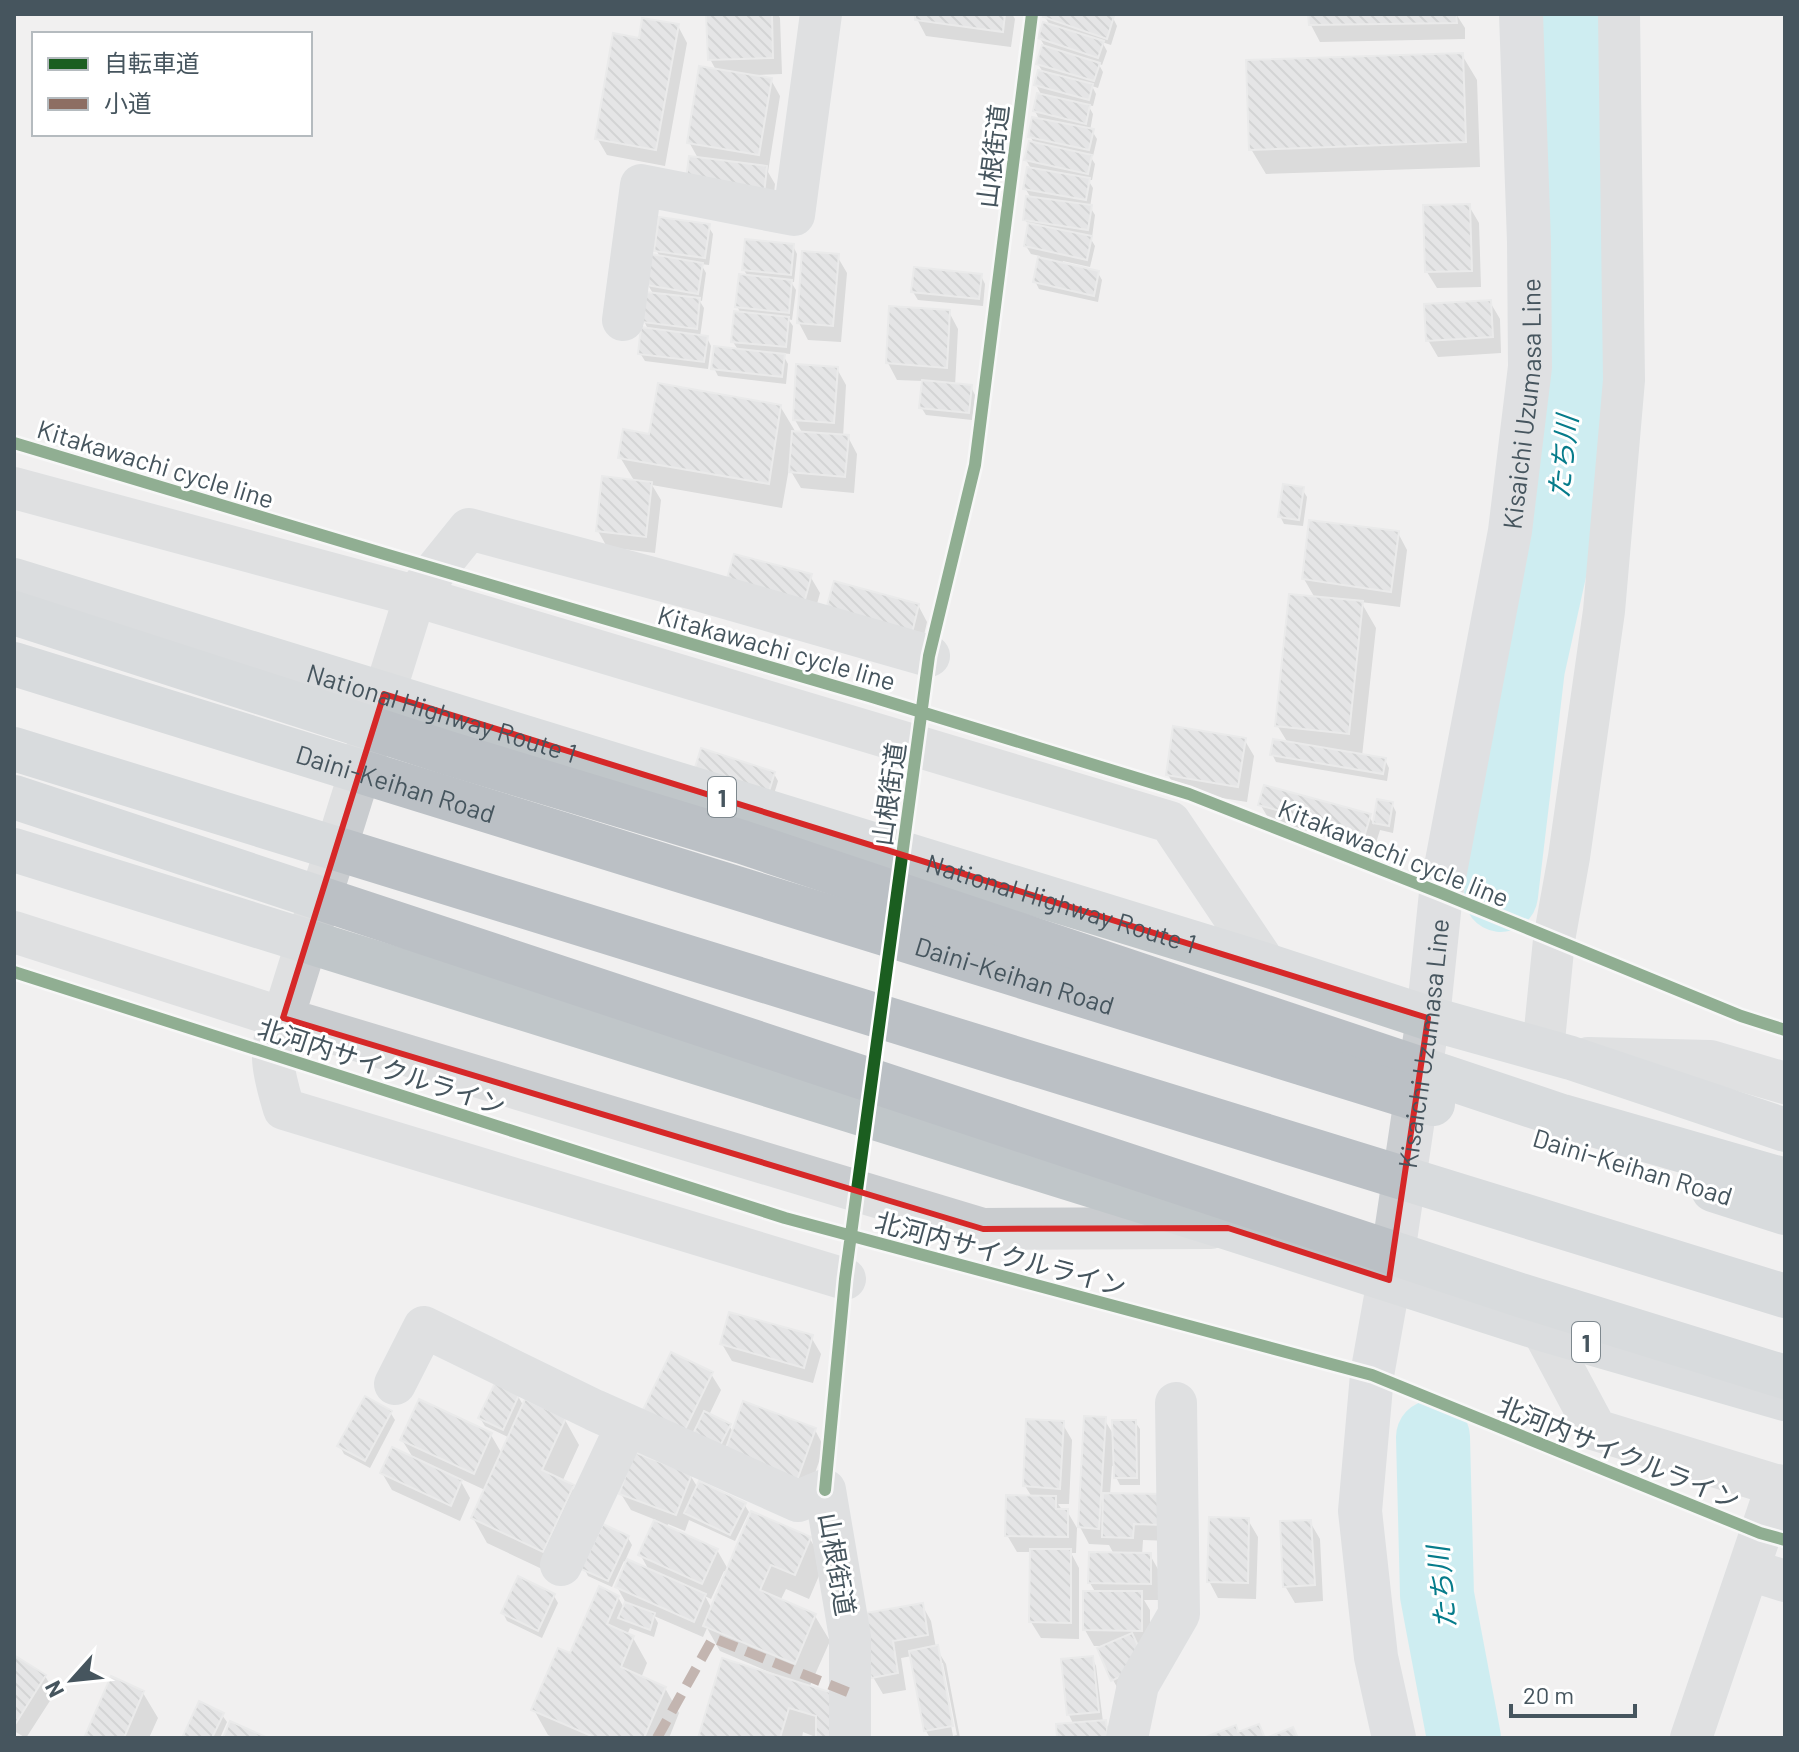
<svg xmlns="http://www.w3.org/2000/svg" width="1799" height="1752" viewBox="0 0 1799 1752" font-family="Barlow,'Noto Sans JP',sans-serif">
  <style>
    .shadow { fill: #0003; fill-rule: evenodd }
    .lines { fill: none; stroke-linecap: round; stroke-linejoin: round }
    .river { stroke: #a5e9f1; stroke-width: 74 }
    .building { fill: url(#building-back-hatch); stroke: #e2e2e3; stroke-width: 2 }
    .minor { stroke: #c9cccf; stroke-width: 42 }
    .secondary { stroke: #cacdd0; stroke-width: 44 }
    .trunk { stroke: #c0c6c9; stroke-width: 44 }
    .motorway { stroke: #bbc0c5; stroke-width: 44 }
    .quiet { stroke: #8d6e63; stroke-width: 10; stroke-dasharray: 20 10; stroke-linecap: butt }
    .cycleway-casing { stroke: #fff; stroke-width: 17 }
    .cycleway { stroke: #1b5e20; stroke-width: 12 }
    .marked { fill: none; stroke: #d62828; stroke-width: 6; stroke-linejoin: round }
    .labels { text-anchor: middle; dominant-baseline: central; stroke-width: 6; stroke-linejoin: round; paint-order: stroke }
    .shield { fill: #fff; stroke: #7e888e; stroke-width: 2 }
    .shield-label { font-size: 24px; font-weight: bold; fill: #46555e }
    .street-label { font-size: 26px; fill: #46555e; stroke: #fff }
    .water-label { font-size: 28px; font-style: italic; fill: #067c8b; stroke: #fff }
  </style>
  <defs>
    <pattern id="building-back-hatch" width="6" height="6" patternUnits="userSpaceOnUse" patternTransform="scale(2)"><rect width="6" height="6" fill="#d7d8d9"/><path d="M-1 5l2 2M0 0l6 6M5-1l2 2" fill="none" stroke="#b0b2b3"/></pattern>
  </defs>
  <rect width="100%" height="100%" fill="#f1f0f0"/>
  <path class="shadow" d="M708,14H778L780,18L782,74L754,75V77L771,80L780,96L768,172L775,184L772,211L699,160L689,142L716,70L710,59Z
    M917,14H1012L1015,19L1011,47L926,36L917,19Z
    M1046,14H1101L1113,18L1117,26L1111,45L1102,42L1107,51L1102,65L1098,63L1103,72L1098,88L1092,86L1096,94L1093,106L1088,105L1093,114L1090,131H1092L1097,139L1093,156H1090L1095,164L1092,180H1088L1093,188L1090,207L1095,215L1092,237L1089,236L1095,246L1090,267L1063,261L1062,265L1098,273L1102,280L1098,302L1039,289L1035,281L1040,256L1031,254L1026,246L1030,228L1025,219L1031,198L1025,188L1032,170L1026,160L1035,145L1030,136L1040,121L1035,111L1042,96L1036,85L1044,74L1038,64L1044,45L1040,38L1051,27L1045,17Z
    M1310,14H1456L1465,28V39L1320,42L1311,25Z
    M678,26L687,43L665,166L607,155L597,138L641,41Z
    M1462,55L1477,80L1480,167L1266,174L1251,149Z
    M1469,206L1479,223L1481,287L1437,288L1427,272Z
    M708,226L713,234L709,265L701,264L706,273L702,301L699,300L704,308L700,337L707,338L711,346L708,369L645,361L640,353L649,331L644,321L654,295L648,285L661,258L656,250Z
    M793,246L797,254L794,282H791L796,290L792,320L788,319L793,326L790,354L782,353L788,364L786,384L718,376L714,368L739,351L733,342L741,314L737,306L748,277L744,270Z
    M837,256L847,273L841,342L808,340L799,323Z
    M981,276L985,284L983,306L918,300L913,292Z
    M1490,302L1500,319L1501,353L1438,357L1428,340Z
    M949,312L958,329L955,386L971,387L975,395L972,420L926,415L921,407L924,381L897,380L888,363Z
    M837,369L846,385L843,437H848L857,454L854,493L801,488L789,468L782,508L652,485L661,500L655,553L607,547L598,531L635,482L620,457L651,436L780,406L795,431L803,434L795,420Z
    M1302,489L1307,497L1303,526L1284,524L1280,516Z
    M1398,533L1407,550L1400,607L1361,602L1376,628L1362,756L1385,760L1389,768L1387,781L1276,762L1272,754L1288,743L1277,725L1315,598L1304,579Z
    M810,576L820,593L813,618L738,598Z
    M918,605L927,622L921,648L838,626Z
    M1244,739L1254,756L1247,802L1178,791L1168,775Z
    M774,774L778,781L753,863L681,840Z
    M1378,801L1392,804L1396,812L1393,833L1380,830L1374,849L1270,821L1260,804L1369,816L1374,825Z
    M811,1337L821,1354L813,1383L732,1361L722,1344Z
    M711,1374L721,1390L709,1415L729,1426L734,1433L815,1430L824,1447L805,1502L651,1434Z
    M518,1396L524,1407L565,1420L579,1445L562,1482L572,1487L587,1512L557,1576L487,1543L473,1518L485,1490L459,1478L470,1498L460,1521L392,1490L382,1473L414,1459L402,1440L491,1435L502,1454L510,1438L485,1426L480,1418Z
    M390,1412L395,1420L370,1468L344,1454L340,1446Z
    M1104,1419L1115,1437L1135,1422L1140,1429V1485H1120L1116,1477L1115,1466H1112L1110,1495L1162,1496L1171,1541L1143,1540L1142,1555H1150L1159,1571L1160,1600H1144L1150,1610V1647L1117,1687L1113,1680L1107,1646H1094L1085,1630L1096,1593L1090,1583L1114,1554L1109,1545L1089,1544L1080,1527Z
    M1062,1423L1072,1440L1069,1504H1058L1063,1511H1067L1077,1528L1076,1553H1071L1079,1568V1639L1041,1638L1031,1622L1032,1552H1017L1007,1535L1032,1497L1025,1486Z
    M690,1475L698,1488L744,1504L749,1512L735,1541L689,1520L685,1531L668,1524L667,1527L717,1550L729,1571L810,1539L824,1564L809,1599L786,1589L780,1601L815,1616L830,1641L809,1688L849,1738H818L803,1732L802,1738H700L773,1676L774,1674L720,1651L707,1628L703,1637L654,1616L658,1623L654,1637L630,1628L627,1635L633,1638L647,1663L641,1678L665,1688L679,1713L669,1738H555L548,1735L534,1710L572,1656L618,1597L624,1608L626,1603L617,1587L628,1563L624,1561L612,1587L588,1576L584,1568L628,1538L632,1545L625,1561L650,1572L640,1554L656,1520L631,1510L621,1494ZM724,1571L728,1572L712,1609L705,1596L711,1599Z
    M1248,1520L1258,1537L1256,1599L1218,1598L1209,1581Z
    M1310,1522L1320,1539L1323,1601L1295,1603L1285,1586Z
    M554,1596L558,1603L542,1638L507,1621L503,1613Z
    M922,1605L931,1621L936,1648L946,1664L960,1738H930L926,1731L912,1656L901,1658L906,1690L883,1694L873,1677L862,1615ZM939,1663H943L957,1735L953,1736Z
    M14,1657L45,1676L55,1693L26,1738L14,1731Z
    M1092,1658L1096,1666L1103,1722H1105L1109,1729L1110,1738H1059L1074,1725L1069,1715Z
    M143,1693L158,1718L149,1738H86Z
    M222,1715L227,1722L220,1738H184Z"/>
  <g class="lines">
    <path class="river" d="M1501,895L1528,668L1551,564L1581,272L1583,138L1577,14
      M1433,1437L1437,1595L1464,1738"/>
  </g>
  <path class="building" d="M706,14H772L773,58L708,60Z
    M915,14H1005L1003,32L915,20Z
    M1044,14H1107L1114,16L1107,39L1043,17Z
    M1308,14H1456L1457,23L1309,25Z
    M642,18L679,24L656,150L595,139L613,33L639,38Z
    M1043,22L1104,41L1098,58L1038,38Z
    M1042,45L1100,63L1094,81L1036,64Z
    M1463,53L1466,142L1249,150L1246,60Z
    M699,66L772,78L759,155L687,143Z
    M1038,70L1093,84L1089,100L1034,85Z
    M1037,93L1090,105L1086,124L1033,111Z
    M1032,117L1094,129L1089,150L1028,137Z
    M1029,141L1092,155L1088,174L1024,160Z
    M689,156L767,166L764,195L685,186Z
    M1027,167L1090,178L1086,200L1023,189Z
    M1026,196L1092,205L1088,230L1023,220Z
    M1470,204L1472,271L1425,272L1423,205Z
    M659,217L710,224L705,258L654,251Z
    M1028,223L1092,236L1087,260L1024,246Z
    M745,239L794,244L791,275L742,270Z
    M802,251L839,254L833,326L797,323Z
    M651,254L703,263L698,294L646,285Z
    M1038,257L1099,271L1094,296L1033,282Z
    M914,267L982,274L979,299L911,292Z
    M739,274L792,280L789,313L735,307Z
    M646,292L700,298L697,329L642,322Z
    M1491,300L1493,337L1426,341L1424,304Z
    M889,306L950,310L947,368L886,363Z
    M734,311L789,317L786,347L731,342Z
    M641,327L708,336L704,362L638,354Z
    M714,346L785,354L782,377L711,369Z
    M796,364L838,367L834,423L793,420Z
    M922,380L972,385L969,413L919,408Z
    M658,383L781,405L769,484L618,458L623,429L649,434Z
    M792,431L849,435L845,477L789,472Z
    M602,476L652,482L646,537L596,531Z
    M1283,484L1304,487L1299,520L1278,517Z
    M1309,520L1399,531L1391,592L1302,579Z
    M734,554L812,574L804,603L726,582Z
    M834,581L919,604L912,633L826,609Z
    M1289,594L1363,601L1349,734L1275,726Z
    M1173,726L1246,738L1238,787L1166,775Z
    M1273,739L1386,758L1383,774L1270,755Z
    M701,748L775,772L749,856L675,832Z
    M1264,785L1371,814L1365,834L1258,805Z
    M1377,799L1393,802L1389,826L1373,823Z
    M729,1312L813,1335L804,1368L720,1344Z
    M671,1352L713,1372L681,1438L639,1418Z
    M495,1383L519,1395L503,1430L478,1418Z
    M365,1396L392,1411L365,1461L337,1446Z
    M419,1399L492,1433L474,1474L400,1440Z
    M525,1399L566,1418L542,1470L574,1485L543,1552L471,1518Z
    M743,1401L816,1428L795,1486L722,1459Z
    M704,1411L731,1424L715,1456L689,1442Z
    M1084,1416L1106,1417L1099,1529L1078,1527Z
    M1026,1419L1064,1421L1060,1489L1023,1486Z
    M1112,1420H1136L1137,1478H1114Z
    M392,1447L462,1480L451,1506L380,1473Z
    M634,1452L692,1474L676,1515L619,1494Z
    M699,1481L746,1503L730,1535L684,1513Z
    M1103,1493L1164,1494L1163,1525L1134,1524L1133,1538L1102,1537Z
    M1006,1495L1056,1496V1509H1068V1537L1005,1536Z
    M751,1511L811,1537L795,1575L771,1565L760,1590L816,1614L795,1664L703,1626Z
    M1209,1517L1249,1518L1248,1583L1207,1582Z
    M654,1520L718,1549L702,1584L638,1555Z
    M1311,1520L1315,1585L1283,1587L1280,1521Z
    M603,1524L629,1536L608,1581L581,1569Z
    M1030,1549H1071V1623L1029,1622Z
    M1089,1552L1151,1553V1584L1088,1583Z
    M627,1559L706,1594L694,1622L615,1587Z
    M518,1576L555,1594L538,1631L501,1613Z
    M599,1586L619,1596L607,1624L634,1636L621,1667L666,1687L644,1738H596L531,1710L558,1648L570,1653Z
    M1083,1591H1142V1631L1083,1630Z
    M625,1602L655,1613L650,1630L618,1618Z
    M923,1603L928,1635L893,1641L898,1673L871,1678L860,1614Z
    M1132,1633L1142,1654L1135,1670L1111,1681L1097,1648Z
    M938,1645L953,1726L924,1731L909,1651Z
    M14,1655L46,1675L16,1723L14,1722Z
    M1093,1656L1099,1712L1067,1715L1061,1659Z
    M722,1658L836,1694L837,1738H816V1716L789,1708L780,1738H698Z
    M111,1676L144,1691L124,1738H84Z
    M199,1701L224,1713L212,1738H182Z
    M1106,1720L1108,1738H1057L1056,1724Z
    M230,1721L268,1738H223Z
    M1259,1724L1265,1738H1203L1236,1725L1238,1732Z
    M1293,1727L1298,1738H1266Z"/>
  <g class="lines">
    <path class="minor" d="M623,320L641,185L794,215L821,14
      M14,488L415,596L1170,822L1266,965
      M14,932L283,1018L983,1229L1211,1228
      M1543,1050L1554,940L1569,857L1604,611L1624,380L1619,14
      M1588,1058L1710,1061L1785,1083
      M845,1279L284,1109C275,1078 265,1049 283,1018L415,596L469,529L694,589L929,656
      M1542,1329L1596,1430L1785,1488
      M395,1384L424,1327L594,1410L798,1501L825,1490L850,1637V1738
      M561,1565L627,1425
      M1750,1570L1785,1581
      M1127,1738L1138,1685L1179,1614L1176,1403
      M1691,1738L1777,1485"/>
    <path class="secondary" id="s1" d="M1394,1738L1376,1657L1360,1511L1372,1375L1389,1280L1428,1018L1441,893L1510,531L1530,367L1529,242L1521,14"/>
    <g class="trunk">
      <path id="s2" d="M14,580L1266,965L1428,1018L1571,1058L1785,1130"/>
      <path d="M14,850L1228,1228L1542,1329L1785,1399"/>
    </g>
    <g class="motorway">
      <path d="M14,613L451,754L742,842L1562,1116L1785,1180"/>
      <path id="s3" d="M14,664L1433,1104"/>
      <path d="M14,749L1785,1296"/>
      <path d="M14,797L1520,1295L1785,1377"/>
      <path d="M1713,1190L1785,1213"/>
    </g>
    <path class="quiet" d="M657,1738L713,1638L850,1693"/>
    <g class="cycleway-casing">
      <path id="cycleway" d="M14,443L388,555L869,696L1189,794L1441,893L1741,1016L1785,1030
        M14,972L785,1218L1372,1375L1760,1533L1785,1540
        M825,1490L845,1279L929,656L975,465L1032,14"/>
    </g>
    <use href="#cycleway" class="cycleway"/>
  </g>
  <path d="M0 0H1799V1752H0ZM384,694L1428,1018L1389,1280L1228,1228L983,1229L283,1018Z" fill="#f1f0f0" fill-opacity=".55" fill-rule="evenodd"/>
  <path class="marked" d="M384,694L1428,1018L1389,1280L1228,1228L983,1229L283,1018Z"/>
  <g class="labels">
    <g class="shield">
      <rect x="708" y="777" width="28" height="40" rx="6"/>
      <rect x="1572" y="1322" width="28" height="40" rx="6"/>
    </g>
    <g class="shield-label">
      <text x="722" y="797">1</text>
      <text x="1586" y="1342">1</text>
    </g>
    <g class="street-label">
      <text transform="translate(992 156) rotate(-83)">山根街道</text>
      <text stroke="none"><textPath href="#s1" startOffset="1350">Kisaichi Uzumasa Line</textPath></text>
      <text transform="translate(156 463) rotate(17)">Kitakawachi cycle line</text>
      <text transform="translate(777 647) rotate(16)">Kitakawachi cycle line</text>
      <text stroke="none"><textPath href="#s2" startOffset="448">National Highway Route 1</textPath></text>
      <text stroke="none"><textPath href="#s3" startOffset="400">Daini-Keihan Road</textPath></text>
      <text transform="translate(888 794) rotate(-82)">山根街道</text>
      <text transform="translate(1394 852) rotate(22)">Kitakawachi cycle line</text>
      <text stroke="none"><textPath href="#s2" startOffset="1096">National Highway Route 1</textPath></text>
      <text stroke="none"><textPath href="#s3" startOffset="1048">Daini-Keihan Road</textPath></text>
      <text stroke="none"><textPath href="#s1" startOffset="702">Kisaichi Uzumasa Line</textPath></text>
      <text transform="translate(382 1066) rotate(18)">北河内サイクルライン</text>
      <text transform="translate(1633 1166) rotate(17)">Daini-Keihan Road</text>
      <text transform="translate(1001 1253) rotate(15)">北河内サイクルライン</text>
      <text transform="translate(1619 1452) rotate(22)">北河内サイクルライン</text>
      <text transform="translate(838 1564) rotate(80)">山根街道</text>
    </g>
    <g class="water-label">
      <text transform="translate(1562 457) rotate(-84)">たち川</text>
      <text transform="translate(1441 1588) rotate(-96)">たち川</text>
    </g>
  </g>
  <rect width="1799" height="1752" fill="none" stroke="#46555e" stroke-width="32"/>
  <rect x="32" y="32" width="280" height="104" fill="#ffffff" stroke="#b5bbbf" stroke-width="2"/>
  <rect x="48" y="58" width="40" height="12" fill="#1b5e20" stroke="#b5bbbf" stroke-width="2"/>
  <text x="104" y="72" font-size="24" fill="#46555e">自転車道</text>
  <rect x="48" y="98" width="40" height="12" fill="#8d6e63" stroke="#b5bbbf" stroke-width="2"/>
  <text x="104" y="112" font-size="24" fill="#46555e">小道</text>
  <g transform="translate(72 1680) rotate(243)" stroke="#ffffff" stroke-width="6" paint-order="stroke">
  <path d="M0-6L14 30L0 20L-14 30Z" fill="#46555e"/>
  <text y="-12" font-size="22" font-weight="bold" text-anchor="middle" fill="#46555e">N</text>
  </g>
  <path d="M1511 1704v12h124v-12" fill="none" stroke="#46555e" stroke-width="4"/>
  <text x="1523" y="1704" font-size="24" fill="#46555e" stroke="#ffffff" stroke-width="6" paint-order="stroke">20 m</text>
</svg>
